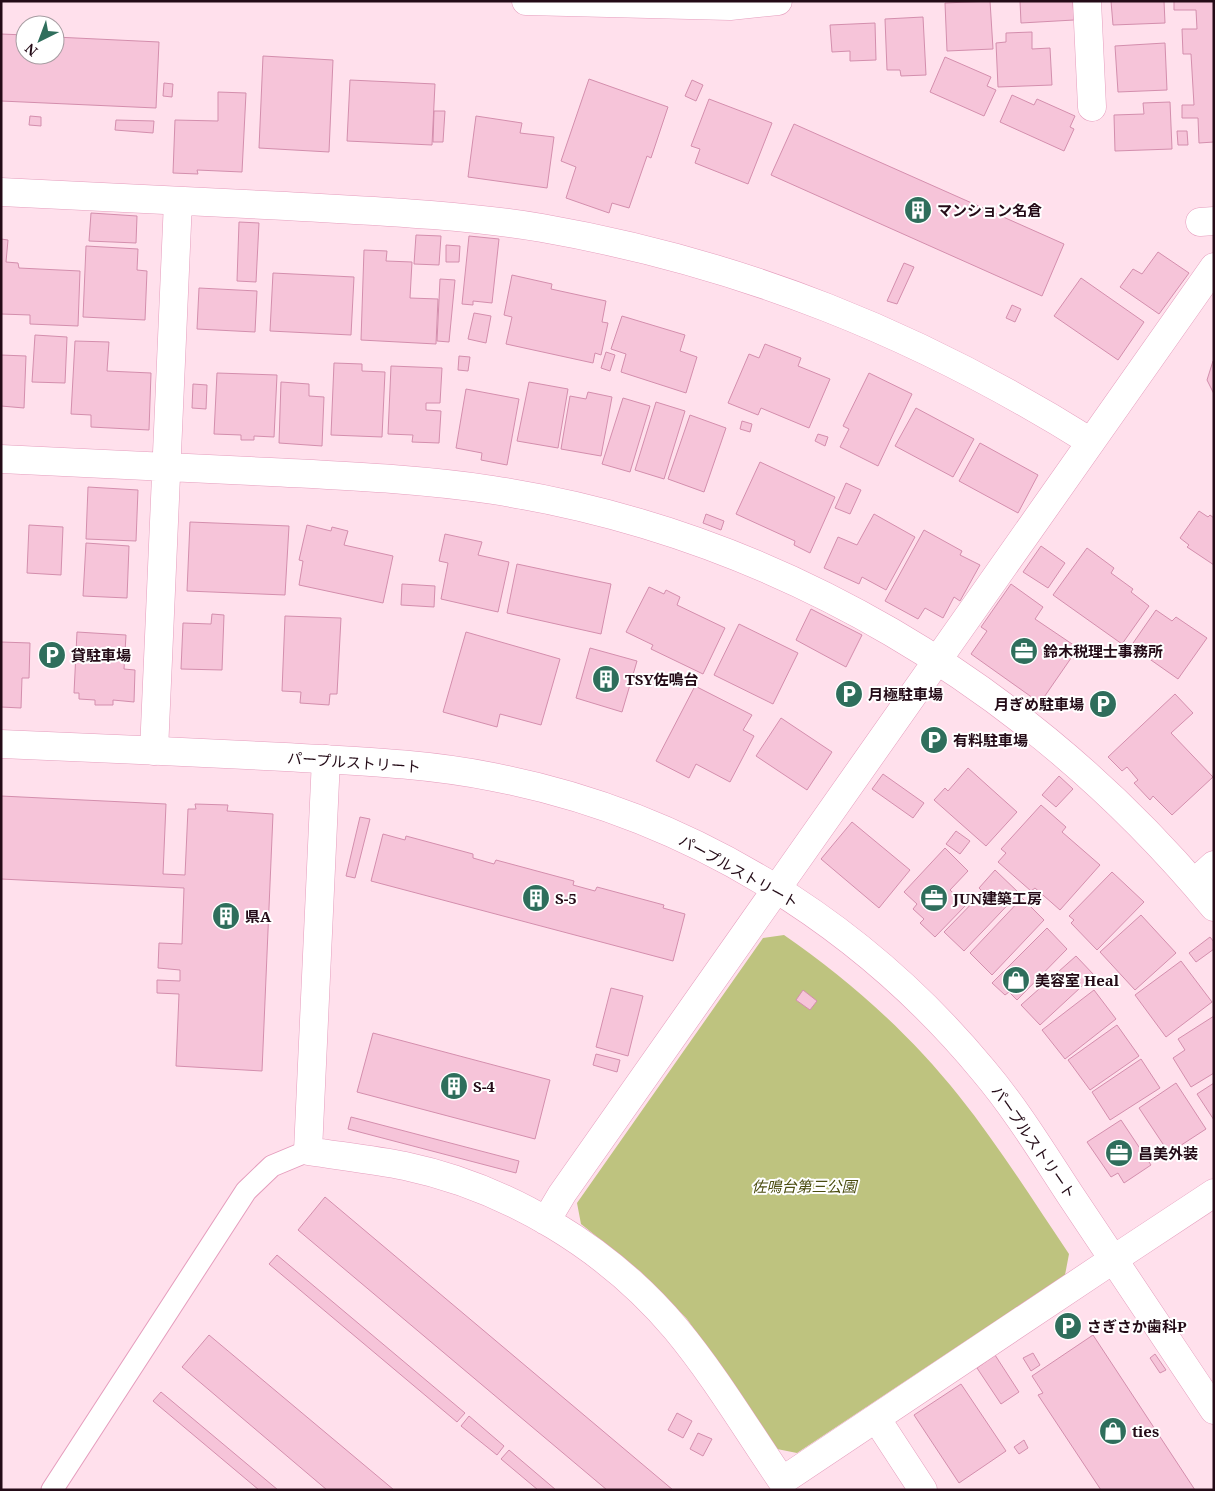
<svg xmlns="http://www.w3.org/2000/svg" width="1215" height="1491" viewBox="0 0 1215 1491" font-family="'Noto Serif','Noto Sans JP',serif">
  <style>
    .green { fill: #bec37f }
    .building { fill: #f6c4d9; stroke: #d48ead }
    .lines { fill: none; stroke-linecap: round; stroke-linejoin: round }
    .lane-casing { stroke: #e59dbd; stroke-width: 23 }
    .street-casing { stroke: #e59dbd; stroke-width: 29 }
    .secondary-casing { stroke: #e59dbd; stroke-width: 29 }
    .lane { stroke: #fff; stroke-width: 21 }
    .street { stroke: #fff; stroke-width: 28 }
    .secondary { stroke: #fff; stroke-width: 28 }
    .labels { text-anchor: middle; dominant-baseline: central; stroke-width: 4; stroke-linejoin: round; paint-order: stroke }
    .poi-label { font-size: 15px; font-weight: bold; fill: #240b17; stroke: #fff; text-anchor: start }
    .street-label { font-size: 15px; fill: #240b17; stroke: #fff }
    .park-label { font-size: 15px; font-style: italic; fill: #4b4d10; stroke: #fff }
  </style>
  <rect width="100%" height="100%" fill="#ffe0ec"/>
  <path class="green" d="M784,935C849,980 909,1033 959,1096C999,1146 1033,1201 1069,1254L1065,1275L797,1453L777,1449L687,1319L641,1272L581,1224L577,1203L763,938Z"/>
  <path class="building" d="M990,1L993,49L947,51L945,3Z
    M1020,1H1073L1074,20L1021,23Z
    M1111,1H1164L1165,23L1113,25Z
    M1174,1H1214V142L1199,143L1198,118H1182V105H1194L1191,54H1183L1182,29H1197L1196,10H1174Z
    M923,17L926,75L901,76L900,70H887L885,19Z
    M875,23L876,60L850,61V51L832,52L830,25Z
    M1032,32V49L1050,48L1052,85L998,87L996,43L1006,42V33Z
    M1,34L25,35V55H55V37L159,42L156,108L1,101Z
    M1165,43L1167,90L1118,92L1115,46Z
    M263,56L333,60L329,152L259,148Z
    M945,57L991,77L987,86L996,90L984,116L930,92Z
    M589,79L668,107L651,158L647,156L629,208L612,203L609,213L566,198L576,167L561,161Z
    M350,80L435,84L432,145L347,141Z
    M692,80L703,85L696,101L685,96Z
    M164,83L173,84L172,97L163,96Z
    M218,92L246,93L242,172L197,170L198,174L173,173L175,120L218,121Z
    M1012,95L1034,105L1037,99L1075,116L1070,127L1074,129L1064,151L1000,122Z
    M709,99L772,123L748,184L695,163L700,149L691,146Z
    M1170,102L1172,149L1115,151L1114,115L1144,114L1143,103Z
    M434,111H445L443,142H433Z
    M30,116L41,117V126L29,125Z
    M476,116L522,123L520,133L554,137L547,188L468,177Z
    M116,120L154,121L153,133L115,130Z
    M794,124L1064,244L1042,296L771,175Z
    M1177,131H1187L1188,145H1178Z
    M91,213L137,216L136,243L89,241Z
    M239,222L259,223L256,282L237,281Z
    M416,235L441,236L439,265L414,264Z
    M469,236L499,239L492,303L473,301V305L462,304Z
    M1,239L8,240L6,262L18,263L19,268L80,271L78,326L30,324V315L1,314Z
    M446,245L460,246L459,262H446Z
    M86,246L138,249L137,270L147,271L145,320L83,317Z
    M364,250L387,251L386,261L412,262L410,298L438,299L436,344L361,340Z
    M1158,252L1189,273L1159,314L1120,287L1133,269L1142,274Z
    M904,263L914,267L897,304L887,301Z
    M273,273L354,277L351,335L270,331Z
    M512,275L552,284L551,289L606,301L602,322L608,323L601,355L595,353L593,363L506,344L512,317L504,315Z
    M1081,278L1144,322L1118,360L1054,316Z
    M440,279L455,280L449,342L437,341Z
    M199,288L257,291L255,332L197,329Z
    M1012,305L1021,309L1015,322L1006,318Z
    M474,313L491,316L486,343L468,339Z
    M622,316L685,335L680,351L697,357L686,393L621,372L626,354L611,349Z
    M35,335L67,337L65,383L32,382Z
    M75,341L109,342L107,371L151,373L149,430L91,427V415L71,414Z
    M765,344L801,358L798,366L830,379L809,428L761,408L758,415L728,403L749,354L759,358Z
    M606,352L615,355L610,371L601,368Z
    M1,355L26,356L24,408L1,406Z
    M459,356L470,357L468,371L458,370Z
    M1213,361H1214V394L1207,380Z
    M334,363L362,364V371L385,372L382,437L331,435Z
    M391,366L442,368L440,403H426V410L441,411L439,443L412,442L413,435L388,434Z
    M217,373L277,375L274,437L254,436V440H241V435L214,434Z
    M869,373L912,394L878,466L840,447L849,429L843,426Z
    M281,382L309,384V396L324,397L322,446L279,443Z
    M529,382L568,389L558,448L517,441Z
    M193,384L207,385L206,409L192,408Z
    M466,389L519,399L507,465L481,460L482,453L456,448Z
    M588,392L612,397L601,456L561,449L570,396L586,399Z
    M623,398L650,406L630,472L602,464Z
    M656,402L685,411L664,479L635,470Z
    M916,408L974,439L953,477L895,446Z
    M690,415L726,428L704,492L668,479Z
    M742,421L752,424L750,432L740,429Z
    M818,434L828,437L825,446L815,441Z
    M980,443L1038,475L1018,513L959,481Z
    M760,462L835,497L810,553L794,545L795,541L736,514Z
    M846,483L861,490L850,514L835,508Z
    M88,487L138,490L136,541L86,539Z
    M1199,511L1208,517L1210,515L1214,518V565L1187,547L1189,545L1180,538Z
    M706,514L724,521L721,530L703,523Z
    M874,514L915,537L886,590L862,577L859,584L824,568L838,537L857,545Z
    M190,522L289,526L285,595L187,591Z
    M29,525L63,527L61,575L27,573Z
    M307,525L331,531L332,527L348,531L344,545L393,556L383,603L299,585L303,561L299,560Z
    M924,530L962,551L960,555L980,565L960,601L954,597L943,618L925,608L918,619L885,601Z
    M445,534L482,542L478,555L509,562L498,612L441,599L448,563L439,561Z
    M86,543L129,546L127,598L83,596Z
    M1041,546L1065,563L1048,588L1023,572Z
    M1087,548L1114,568L1111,573L1133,589L1131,592L1149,606L1122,644L1053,595Z
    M517,564L611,584L601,634L507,613Z
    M402,584L435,586L434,607L401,605Z
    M1011,584L1043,607L1035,619L1078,648L1040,703L971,654L987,631L981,627Z
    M649,587L664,594L666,590L680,597L677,605L725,628L703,674L651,649L653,645L626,632Z
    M811,609L862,635L846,667L796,640Z
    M1156,610L1172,621L1176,617L1207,638L1178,679L1131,646Z
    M212,614L224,615L222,670L181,669L183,623L211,624Z
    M285,616L341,618L337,694H330L329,705L300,703L301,692L282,691Z
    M739,624L798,653L773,704L714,675Z
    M77,632L126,635L124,669L135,670L134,702L113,700V705H95V700L79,699V693H74Z
    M466,632L560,659L541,725L500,714L497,727L443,712Z
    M1,642L30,643L29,678H22L21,708L1,707Z
    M590,648L637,661L622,712L576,698Z
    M695,686L752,715L743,730L754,736L730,782L696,764L689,778L656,761Z
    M1175,694L1193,713L1171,733L1213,777L1172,815L1153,796L1150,800L1134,783L1138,780L1127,767L1122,771L1108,757Z
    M781,718L832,752L807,790L756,756Z
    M968,768L1017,812L986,846L934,800L945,788L948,791Z
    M883,774L924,803L913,818L872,789Z
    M1059,776L1073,789L1056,807L1042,795Z
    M1,796L166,804L163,874L185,875L188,809H196L195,804L228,805L227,811L273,814L262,1071L176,1066L179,994L157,993V980L180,981V970L158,968L159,943L182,944L184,888L1,879Z
    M1041,805L1066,827L1062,832L1100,865L1060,910L1035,888L1031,891L998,862L1006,853L1001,849Z
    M360,817L370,819L355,878L346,876Z
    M852,822L910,870L879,908L821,859Z
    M956,831L970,841L960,854L946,844Z
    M383,834L405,840L406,836L473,854V858L494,864L496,860L574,881L573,885L595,891L597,887L664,905L663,908L685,914L673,961L371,881Z
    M945,848L968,871L950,890L966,905L935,937L920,923L924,919L913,909L917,904L904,892Z
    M995,870L1019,893L964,951L944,932L983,892L979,888Z
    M1112,872L1144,902L1097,950L1071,923L1074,920L1069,916Z
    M1022,898L1044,920L992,975L970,953Z
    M1141,915L1176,953L1135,990L1100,952Z
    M1047,928L1067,949L1017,1000L1009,992L1005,995L992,983Z
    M1210,937L1214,942V949L1196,962L1189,953Z
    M1076,956L1094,975L1040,1025L1021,1005Z
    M1181,961L1212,1002L1166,1037L1135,995Z
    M611,988L643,996L628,1056L596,1047Z
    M803,990L817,1001L810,1010L796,1000Z
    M1094,990L1116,1019L1065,1059L1042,1030Z
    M1214,1016V1073L1191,1087L1173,1058L1185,1050L1178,1039Z
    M1117,1025L1139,1056L1090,1090L1068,1060Z
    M373,1033L550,1080L535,1139L357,1092Z
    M596,1054L620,1060L617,1072L593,1065Z
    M1141,1059L1160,1088L1110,1120L1092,1092Z
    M1176,1083L1206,1129L1169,1153L1139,1108Z
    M1214,1083V1120L1197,1094Z
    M351,1117L519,1161L516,1173L348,1129Z
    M1121,1120L1151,1165L1124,1183L1118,1173L1111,1177L1087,1142Z
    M325,1197L673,1490H607L298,1230Z
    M277,1255L465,1413L457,1422L269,1264Z
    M209,1335L394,1490H327L182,1367Z
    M1093,1335L1195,1490H1101L1038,1395L1043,1393L1032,1376Z
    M1033,1353L1040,1365L1031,1371L1023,1358Z
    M1155,1354L1166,1370L1160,1373L1150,1358Z
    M995,1355L1019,1392L1001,1404L977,1368Z
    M961,1384L1006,1451L959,1483L914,1415Z
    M161,1392L278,1490H259L153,1401Z
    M677,1413L692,1421L683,1438L668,1430Z
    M469,1416L504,1446L497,1455L461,1426Z
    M698,1433L712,1439L703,1456L690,1449Z
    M1024,1440L1028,1448L1019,1454L1014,1447Z
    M509,1450L556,1490H538L501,1459Z"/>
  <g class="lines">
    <g class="lane-casing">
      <path id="lane" d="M52,1490L246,1191L272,1166L308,1151"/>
    </g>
    <g class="street-casing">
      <path id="street" d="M526,1L730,6L778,1
        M1087,1L1092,107
        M1,192C96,197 191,202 286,206C372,211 457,214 542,228C742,263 919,334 1091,442
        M1200,222L1214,221
        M1,459C91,463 181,468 271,472C345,476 420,479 493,490C777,534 1031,686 1214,907
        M154,751L178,201
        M326,759L308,1151C340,1156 374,1160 405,1166C509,1188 608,1248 676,1329C715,1376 747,1430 782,1481L1114,1259
        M1194,883L1214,865
        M546,1221L562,1194L1214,267
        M876,1418L923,1490"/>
    </g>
    <g class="secondary-casing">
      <path id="secondary" d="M1,744C96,748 190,752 285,757C354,761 424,763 493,777C685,814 859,920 983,1070C1017,1110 1044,1155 1073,1199C1120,1269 1167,1340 1214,1410
        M1114,1259L1214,1193"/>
    </g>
    <use href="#lane" class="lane"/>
    <use href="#street" class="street"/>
    <use href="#secondary" class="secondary"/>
  </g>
  <defs>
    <g id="building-disc" transform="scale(1.4375)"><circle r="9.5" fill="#2f6e5c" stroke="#fff"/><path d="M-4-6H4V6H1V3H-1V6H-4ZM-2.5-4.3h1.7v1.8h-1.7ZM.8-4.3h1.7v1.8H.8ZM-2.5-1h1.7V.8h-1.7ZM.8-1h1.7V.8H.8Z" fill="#fff"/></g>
    <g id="office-disc" transform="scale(1.4375)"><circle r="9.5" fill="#2f6e5c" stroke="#fff"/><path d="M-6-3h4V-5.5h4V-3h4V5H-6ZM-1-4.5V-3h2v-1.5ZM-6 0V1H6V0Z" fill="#fff"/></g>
    <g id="parking-disc" transform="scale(1.4375)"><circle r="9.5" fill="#2f6e5c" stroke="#fff"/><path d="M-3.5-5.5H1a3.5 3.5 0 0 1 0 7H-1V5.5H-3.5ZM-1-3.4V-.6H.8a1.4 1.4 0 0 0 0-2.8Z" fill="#fff"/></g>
    <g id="shop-disc" transform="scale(1.4375)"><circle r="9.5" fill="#2f6e5c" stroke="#fff"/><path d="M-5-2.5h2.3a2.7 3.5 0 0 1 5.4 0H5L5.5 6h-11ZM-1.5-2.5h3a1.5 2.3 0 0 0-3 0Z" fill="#fff"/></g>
  </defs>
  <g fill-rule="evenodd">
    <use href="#building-disc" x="918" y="210"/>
    <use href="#office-disc" x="1024" y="651"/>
    <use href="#parking-disc" x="52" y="655"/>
    <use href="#building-disc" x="606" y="679"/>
    <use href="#parking-disc" x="849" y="694"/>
    <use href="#parking-disc" x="1103" y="704"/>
    <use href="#parking-disc" x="934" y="740"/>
    <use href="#building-disc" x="536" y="898"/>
    <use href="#office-disc" x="934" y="898"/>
    <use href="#building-disc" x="226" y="916"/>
    <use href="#shop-disc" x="1016" y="980"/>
    <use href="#building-disc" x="454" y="1086"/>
    <use href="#office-disc" x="1119" y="1153"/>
    <use href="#parking-disc" x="1068" y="1326"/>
    <use href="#shop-disc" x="1113" y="1431"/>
  </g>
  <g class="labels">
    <g class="poi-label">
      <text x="937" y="210">マンション名倉</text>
      <text x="1043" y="651">鈴木税理士事務所</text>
      <text x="71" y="655">貸駐車場</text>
      <text x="625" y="679">TSY佐鳴台</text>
      <text x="868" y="694">月極駐車場</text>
      <text x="1084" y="704" text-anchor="end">月ぎめ駐車場</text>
      <text x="953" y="740">有料駐車場</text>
      <text x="555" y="898">S-5</text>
      <text x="953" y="898">JUN建築工房</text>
      <text x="245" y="916">県A</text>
      <text x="1035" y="980">美容室 Heal</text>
      <text x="473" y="1086">S-4</text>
      <text x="1138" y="1153">昌美外装</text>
      <text x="1087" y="1326">さぎさか歯科P</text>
      <text x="1132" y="1431">ties</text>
    </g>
    <g class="street-label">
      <text transform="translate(354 762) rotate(4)">パープルストリート</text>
      <text transform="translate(739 871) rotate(29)">パープルストリート</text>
      <text transform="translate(1034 1142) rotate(55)">パープルストリート</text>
    </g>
    <g class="park-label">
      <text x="804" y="1186">佐鳴台第三公園</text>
    </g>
  </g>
  <rect width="1215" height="1491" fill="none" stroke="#240b17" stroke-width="5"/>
  <g transform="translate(40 40) rotate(222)"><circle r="24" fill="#ffffff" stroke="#a79da2"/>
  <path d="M0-4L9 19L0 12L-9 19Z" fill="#2f6e5c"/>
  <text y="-8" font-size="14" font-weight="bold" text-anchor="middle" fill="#240b17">N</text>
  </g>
</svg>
